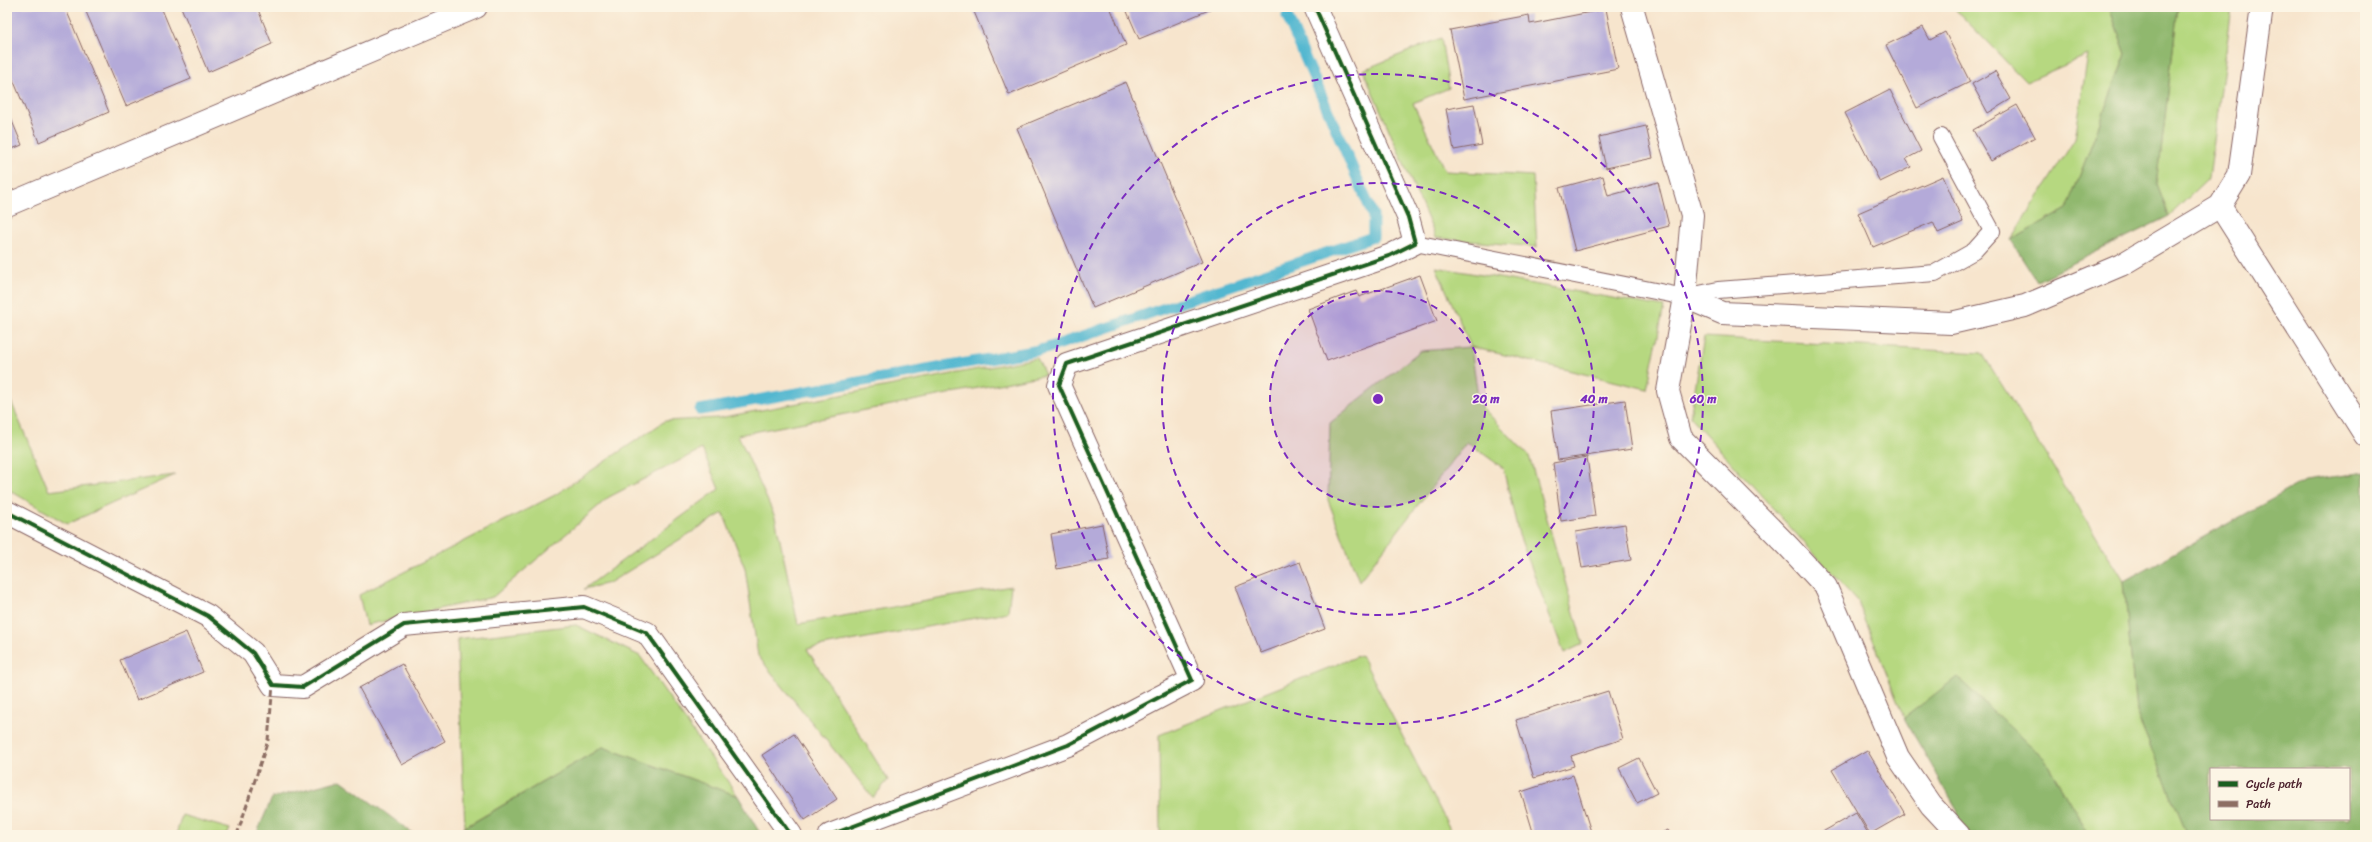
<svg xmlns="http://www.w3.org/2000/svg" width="2372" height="842" viewBox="0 0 2372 842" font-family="Sriracha,sans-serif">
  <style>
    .green { fill: #b6d880; stroke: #807c56 }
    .forest { fill: #90b86e; stroke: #6d6c4c; fill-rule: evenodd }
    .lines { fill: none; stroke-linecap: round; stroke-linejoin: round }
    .stream { stroke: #52b7d0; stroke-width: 11 }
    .building { fill: #b4aad9 }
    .lane-casing { stroke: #876464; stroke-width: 18 }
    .street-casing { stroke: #876464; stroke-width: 24 }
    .lane { stroke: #fff; stroke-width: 16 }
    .street { stroke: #fff; stroke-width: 22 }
    .quiet { stroke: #8d6e63; stroke-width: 3; stroke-dasharray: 6 3; stroke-linecap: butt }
    .cycleway-casing { stroke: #fcf5e5; stroke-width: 6 }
    .cycleway { stroke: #1b5e20; stroke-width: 4 }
    .ring { fill: none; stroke: #7b2cbf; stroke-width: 2; stroke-dasharray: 7 5 }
    .centre { fill: #7b2cbf; stroke: #fcf5e5; stroke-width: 2 }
    .ring-label { font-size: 12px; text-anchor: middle; font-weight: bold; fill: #7b2cbf; stroke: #fcf5e5; stroke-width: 3; stroke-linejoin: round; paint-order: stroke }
  </style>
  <rect width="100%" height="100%" fill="#fcf5e5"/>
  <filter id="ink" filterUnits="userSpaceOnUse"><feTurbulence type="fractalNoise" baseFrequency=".025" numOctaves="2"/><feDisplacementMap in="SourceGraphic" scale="8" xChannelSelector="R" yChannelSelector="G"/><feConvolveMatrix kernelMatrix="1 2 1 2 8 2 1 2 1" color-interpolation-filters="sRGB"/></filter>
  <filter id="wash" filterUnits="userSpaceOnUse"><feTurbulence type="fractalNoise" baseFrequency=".012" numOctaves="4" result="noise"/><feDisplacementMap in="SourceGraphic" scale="16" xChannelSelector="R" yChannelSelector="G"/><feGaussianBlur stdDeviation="0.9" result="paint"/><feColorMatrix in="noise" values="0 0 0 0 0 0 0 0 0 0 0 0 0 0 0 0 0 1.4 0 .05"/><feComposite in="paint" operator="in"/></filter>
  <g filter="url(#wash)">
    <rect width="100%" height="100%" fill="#f7e5cd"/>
    <path class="green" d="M1953,7H2109L2126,54L2067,209L2011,240L2075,139L2088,55L2026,82Z
      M2178,7H2232L2209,178L2169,216L2157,185Z
      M1441,38L1449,88L1413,103L1445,171L1533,176L1537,247L1436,238L1363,70Z
      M1436,267L1664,307L1647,389L1471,347L1479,404L1529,456L1583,644L1564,653L1519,535L1503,468L1467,442L1359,581L1328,500L1330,423L1420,351L1471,347Z
      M1704,337L1982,353L2124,581L2136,712L2188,835H2089L2045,760L1957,678L1904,718L1858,602L1690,417Z
      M1037,358L1045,375L738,435L775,517L798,624L1011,586L1008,612L807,649L888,780L873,798L758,656L745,568L723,513L609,583L584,589L719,489L702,449L609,497L493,597L366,625L359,595L555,495L665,421L719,418Z
      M7,392L49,491L175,475L67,524L7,489Z
      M576,625L640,656L738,796L603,747L465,827L457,639Z
      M1361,655L1453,835H1160L1159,735Z
      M182,815L230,829L227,835H176Z"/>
    <path class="forest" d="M2109,7H2178L2157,185L2169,216L2037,281L2011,240L2067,209L2126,54Z
      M2365,472V835H2188L2136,712L2124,581L2305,481ZM2211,769H2349V819H2211Z
      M1957,677L2045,760L2089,835H1951L1958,811L1904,718Z
      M603,747L738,796L761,835H452Z
      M341,780L415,835H256L272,798Z"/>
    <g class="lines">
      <path class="stream" d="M700,410L1045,349L1373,237V215L1287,16"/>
    </g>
    <g id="blocks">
      <path class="building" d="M7,7H65L109,112L39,142L7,65Z
        M84,7H161L191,79L126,106Z
        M181,7H257L272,44L208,72Z
        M972,7H1110L1126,45L1009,95Z
        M1125,7H1216L1139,39Z
        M1606,9L1618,69L1464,99L1450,30L1529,15L1530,24Z
        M1923,27L1930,40L1945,32L1970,82L1917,108L1886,45Z
        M1995,71L2011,99L1988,113L1972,84Z
        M1126,82L1202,262L1093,308L1017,128Z
        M1890,90L1921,151L1906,159L1911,167L1880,182L1845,113Z
        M1474,104L1482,145L1454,150L1446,109Z
        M2017,105L2035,137L1991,161L1973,130Z
        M7,109L22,145L7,151Z
        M1646,126L1653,158L1606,168L1599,137Z
        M1603,176L1608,196L1658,182L1669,226L1575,251L1559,188Z
        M1943,176L1963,222L1938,233L1933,222L1873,247L1858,213Z
        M1420,275L1437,321L1327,361L1308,309L1356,291L1359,297Z
        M1625,400L1632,449L1558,460L1551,411Z
        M1587,457L1595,516L1561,521L1553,463Z
        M1102,524L1109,559L1057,569L1051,534Z
        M1625,524L1631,560L1582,568L1576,532Z
        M1300,562L1325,629L1261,653L1235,587Z
        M186,632L203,672L137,700L120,660Z
        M402,664L445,741L402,765L359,688Z
        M1608,691L1623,739L1571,756L1574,766L1534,778L1516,720Z
        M794,734L837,799L805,820L762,755Z
        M1867,750L1905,814L1870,834L1832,770Z
        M1639,758L1657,793L1637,803L1619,768Z
        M1573,775L1592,835H1534L1521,792Z
        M1856,813L1869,835H1817Z
        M1668,830L1671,835H1657Z"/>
    </g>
  </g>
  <g filter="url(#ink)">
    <use href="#blocks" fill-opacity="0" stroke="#876464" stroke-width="1"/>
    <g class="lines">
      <g class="lane-casing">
        <path id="lane" d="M1415,243L1685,297L1718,290L1935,273L1974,251L1992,231L1941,137"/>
      </g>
      <g class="street-casing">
        <path id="street" d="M1632,7L1692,215L1685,297L1668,391L1681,438L1788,546L1826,587L1898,757L1931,805L1959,835
          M7,205L476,7
          M2220,206L2365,435
          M1685,297L1722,313L1951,323L2025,306L2121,265L2220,206L2239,175L2262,7
          M7,512L208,616L253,653L273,685L303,687L404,625L584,607L647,633L791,835
          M830,835L1068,745L1192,680L1059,385L1067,364L1389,256L1415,243L1408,217L1315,7"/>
      </g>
      <use href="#lane" class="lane"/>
      <use href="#street" class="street"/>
      <path class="quiet" d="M237,835L268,740L273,685"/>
      <g class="cycleway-casing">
        <path id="cycleway" d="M7,512L208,616L253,653L273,685L303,687L404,625L584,607L647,633L791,835
          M830,835L1068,745L1192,680L1059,385L1067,364L1389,256L1415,243L1408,217L1315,7"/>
      </g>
      <use href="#cycleway" class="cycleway"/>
    </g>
  </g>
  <circle cx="1378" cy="399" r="108" fill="#7b2cbf" fill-opacity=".12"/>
  <g class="ring">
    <circle cx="1378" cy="399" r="108"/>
    <circle cx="1378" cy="399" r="216"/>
    <circle cx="1378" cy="399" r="325"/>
  </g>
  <circle cx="1378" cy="399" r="6" class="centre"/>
  <g class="ring-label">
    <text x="1486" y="403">20 m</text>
    <text x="1594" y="403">40 m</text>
    <text x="1703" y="403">60 m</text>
  </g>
  <rect width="2372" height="842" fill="none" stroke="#fcf5e5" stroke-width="24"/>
  <rect x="2210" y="768" width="140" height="52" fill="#fcf5e5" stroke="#b59f9b"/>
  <rect x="2218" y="781" width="20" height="6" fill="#1b5e20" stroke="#b59f9b"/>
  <text x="2246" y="788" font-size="12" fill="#4a1f2b">Cycle path</text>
  <rect x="2218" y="801" width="20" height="6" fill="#8d6e63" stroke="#b59f9b"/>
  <text x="2246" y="808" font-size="12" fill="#4a1f2b">Path</text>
</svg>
